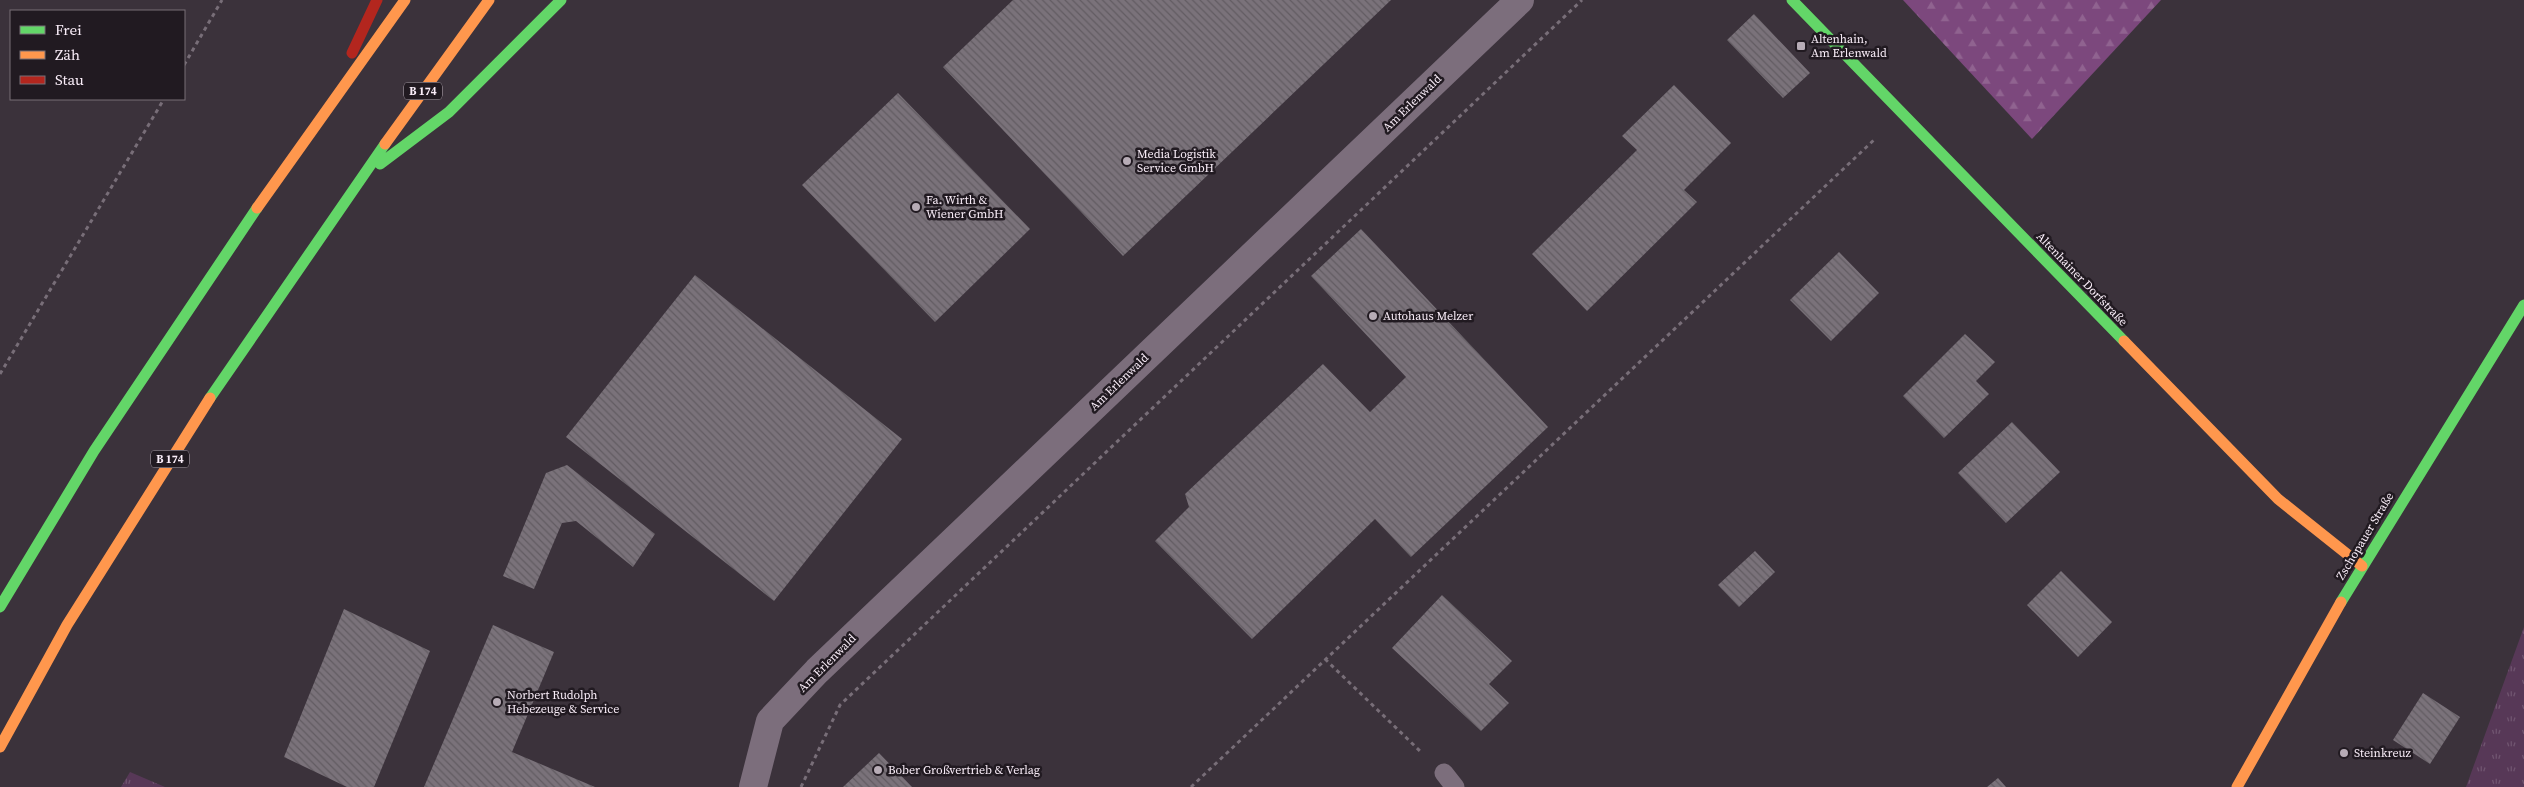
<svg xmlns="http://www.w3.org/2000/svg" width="2524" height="787" viewBox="0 0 2524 787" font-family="'Source Serif 4',serif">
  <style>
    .grass { fill: url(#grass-tufts) }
    .forest { fill: url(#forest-firs) }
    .building { fill: url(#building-back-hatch) }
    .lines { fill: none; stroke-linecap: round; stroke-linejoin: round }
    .path { stroke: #786e78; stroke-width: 3; stroke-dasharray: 4 4; stroke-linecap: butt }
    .lane { stroke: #7c6e7c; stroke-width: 19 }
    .street { stroke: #7c6e7c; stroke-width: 28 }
    .fast { stroke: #63d668; stroke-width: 11 }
    .slow { stroke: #ff974d; stroke-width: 11 }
    .jam { stroke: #b3261e; stroke-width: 11 }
    .poi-dot { fill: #b7acb6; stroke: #211a21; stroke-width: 2 }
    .labels { text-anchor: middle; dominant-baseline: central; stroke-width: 5; stroke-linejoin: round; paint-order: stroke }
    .shield { fill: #211a21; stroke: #b9aeb8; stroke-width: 1 }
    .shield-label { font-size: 11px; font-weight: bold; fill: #faeef9 }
    .poi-label { font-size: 12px; fill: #faeef9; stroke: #211a21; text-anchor: start }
    .street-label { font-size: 12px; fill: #faeef9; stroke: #211a21 }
  </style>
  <defs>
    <pattern id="grass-tufts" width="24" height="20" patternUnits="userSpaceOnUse" patternTransform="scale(1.25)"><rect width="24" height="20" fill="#573857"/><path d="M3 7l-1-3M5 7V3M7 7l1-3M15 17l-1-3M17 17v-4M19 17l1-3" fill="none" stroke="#705570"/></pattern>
    <pattern id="forest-firs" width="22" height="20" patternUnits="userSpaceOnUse" patternTransform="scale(1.25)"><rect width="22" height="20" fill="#7c487d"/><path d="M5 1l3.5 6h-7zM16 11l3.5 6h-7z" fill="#906390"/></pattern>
    <pattern id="building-back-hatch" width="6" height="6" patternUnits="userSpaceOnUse" patternTransform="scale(1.25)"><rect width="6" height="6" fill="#7a727a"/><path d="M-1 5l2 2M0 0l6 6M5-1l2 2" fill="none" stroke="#625c62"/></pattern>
  </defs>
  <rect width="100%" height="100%" fill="#3b323b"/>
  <path class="grass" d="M2524,627V787H2466Z
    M130,772L165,787H121Z"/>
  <path class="forest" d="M1903,0H2161L2032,139Z"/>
  <path class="building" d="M1013,0H1391L1123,256L943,67Z
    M1754,14L1810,73L1783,98L1727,40Z
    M1674,85L1731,143L1684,190L1697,202L1587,311L1532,254L1637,150L1622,136Z
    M898,93L1030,229L935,322L802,185Z
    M1361,229L1548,427L1411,557L1375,519L1252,639L1155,541L1189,507L1185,494L1323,364L1370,412L1406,377L1311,276Z
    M1839,252L1879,293L1831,341L1790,300Z
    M695,275L902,439L774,601L566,437Z
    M1965,334L1995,362L1976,381L1989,394L1944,438L1903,396Z
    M2012,422L2060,472L2006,523L1958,473Z
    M567,465L655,534L633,567L576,521L562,523L534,589L503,576L546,473Z
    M1755,551L1775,572L1739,607L1718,585Z
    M2061,571L2112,622L2078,657L2027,605Z
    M1442,595L1512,661L1489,684L1509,703L1481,731L1392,648Z
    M344,609L430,651L374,787H347L284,757Z
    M493,625L554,652L512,752L595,787H424Z
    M2423,693L2460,717L2430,764L2393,740Z
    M879,753L912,787H843Z
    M1998,778L2006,787H1987Z"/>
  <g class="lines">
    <path class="path" d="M184,65L222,0
      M0,374L164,99
      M1325,659L1421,752
      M801,787L840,705L1582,0
      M1191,787L1876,138"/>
    <path class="lane" d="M1444,773L1455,787"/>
    <path class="street" d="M753,787L770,721L817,671L1520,0"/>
    <path class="fast" d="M1792,0L2124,341
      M380,164L449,112L561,0
      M210,398L385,144
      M2341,602L2524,305
      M0,607L94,451L257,208"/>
    <path class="slow" d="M385,144L489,0
      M257,208L405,0
      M2124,341L2278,499L2362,566
      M0,747L67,625L210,398
      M2237,787L2341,602"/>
    <path class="jam" d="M352,53L377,0"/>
  </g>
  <g class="poi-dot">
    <rect x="1796" y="41" width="10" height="10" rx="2.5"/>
    <circle cx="1127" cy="161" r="5"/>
    <circle cx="916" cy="207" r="5"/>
    <circle cx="1373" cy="316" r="5"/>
    <circle cx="497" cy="702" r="5"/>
    <circle cx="2344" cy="753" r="5"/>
    <circle cx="878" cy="770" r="5"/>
  </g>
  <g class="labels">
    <g class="shield">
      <rect x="404" y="82.5" width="38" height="17" rx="4"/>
      <rect x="151" y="450.5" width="38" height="17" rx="4"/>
    </g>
    <g class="shield-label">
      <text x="423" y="91">B 174</text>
      <text x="170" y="459">B 174</text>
    </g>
    <g class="poi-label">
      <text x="1811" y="39">Altenhain,<tspan x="1811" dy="14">Am Erlenwald</tspan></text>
      <text x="1137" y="154">Media Logistik<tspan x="1137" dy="14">Service GmbH</tspan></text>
      <text x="926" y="200">Fa. Wirth &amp;<tspan x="926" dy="14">Wiener GmbH</tspan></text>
      <text x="1383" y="316">Autohaus Melzer</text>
      <text x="507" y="695">Norbert Rudolph<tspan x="507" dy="14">Hebezeuge &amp; Service</tspan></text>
      <text x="2354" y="753">Steinkreuz</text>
      <text x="888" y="770">Bober Großvertrieb &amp; Verlag</text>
    </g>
    <g class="street-label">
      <text transform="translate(1412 103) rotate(-44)">Am Erlenwald</text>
      <text transform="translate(2082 279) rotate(46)">Altenhainer Dorfstraße</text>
      <text transform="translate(1119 382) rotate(-44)">Am Erlenwald</text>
      <text transform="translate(2365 536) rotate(-59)">Zschopauer Straße</text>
      <text transform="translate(827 663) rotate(-45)">Am Erlenwald</text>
    </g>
  </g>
  <rect x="10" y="10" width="175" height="90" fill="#211a21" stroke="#786f77"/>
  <rect x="20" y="26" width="25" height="8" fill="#63d668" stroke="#786f77"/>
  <text x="55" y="35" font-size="15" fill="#faeef9">Frei</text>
  <rect x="20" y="51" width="25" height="8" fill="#ff974d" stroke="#786f77"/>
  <text x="55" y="60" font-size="15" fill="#faeef9">Zäh</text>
  <rect x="20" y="76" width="25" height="8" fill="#b3261e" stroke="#786f77"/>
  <text x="55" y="85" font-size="15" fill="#faeef9">Stau</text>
</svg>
